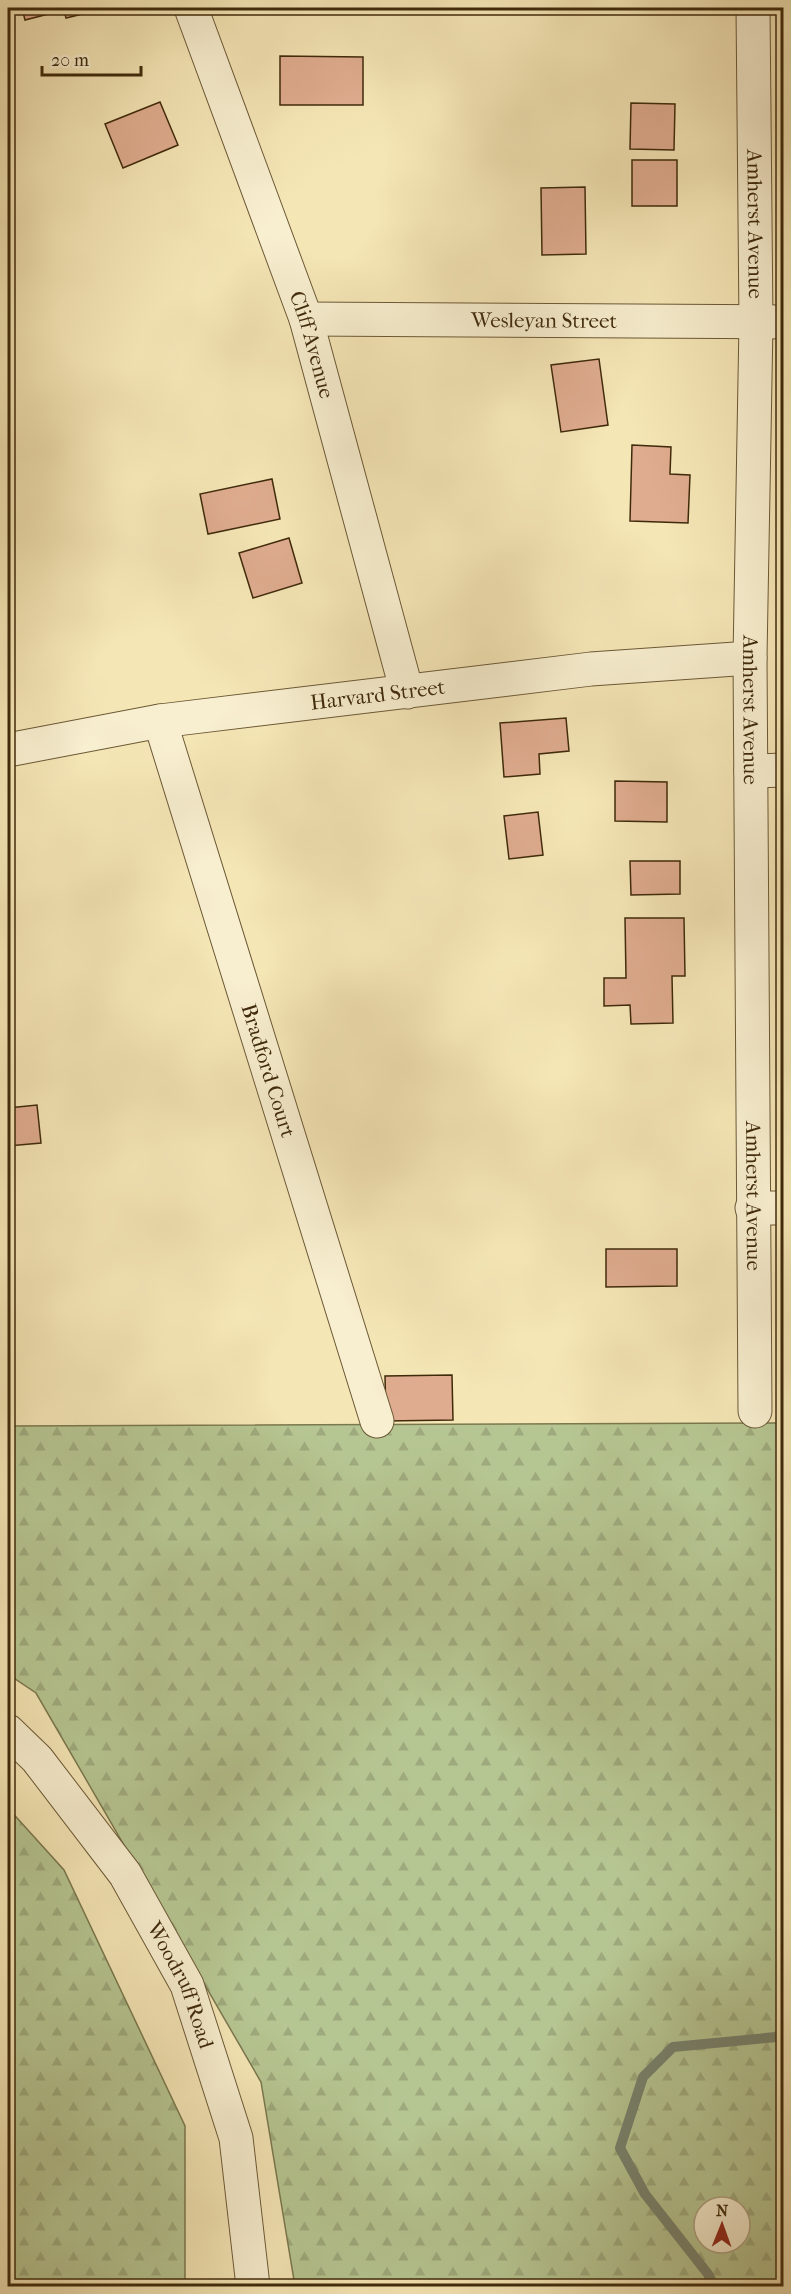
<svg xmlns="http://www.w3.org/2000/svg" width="791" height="2294" viewBox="0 0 791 2294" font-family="'IM FELL French Canon',serif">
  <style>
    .forest { fill: url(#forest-firs); stroke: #7a784e; stroke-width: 1.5; fill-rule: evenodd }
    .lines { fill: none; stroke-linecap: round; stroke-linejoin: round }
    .stream { stroke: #77836f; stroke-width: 10 }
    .building { fill: #dfac8f; stroke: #3f2a0b; stroke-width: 1.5 }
    .street-casing { stroke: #6c5936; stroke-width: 35 }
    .street { stroke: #f8efd0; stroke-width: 33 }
    .labels { text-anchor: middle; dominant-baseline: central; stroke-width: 5; stroke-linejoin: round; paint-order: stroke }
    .street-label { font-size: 21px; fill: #3f2a0b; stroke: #f8efd0 }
  </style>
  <defs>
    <pattern id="forest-firs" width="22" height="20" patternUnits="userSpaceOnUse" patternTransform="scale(1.5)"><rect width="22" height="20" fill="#b6c692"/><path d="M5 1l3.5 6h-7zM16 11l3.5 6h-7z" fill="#9eaa7d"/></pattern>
  </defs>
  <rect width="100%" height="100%" fill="#f5e6b6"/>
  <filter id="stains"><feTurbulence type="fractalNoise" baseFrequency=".00333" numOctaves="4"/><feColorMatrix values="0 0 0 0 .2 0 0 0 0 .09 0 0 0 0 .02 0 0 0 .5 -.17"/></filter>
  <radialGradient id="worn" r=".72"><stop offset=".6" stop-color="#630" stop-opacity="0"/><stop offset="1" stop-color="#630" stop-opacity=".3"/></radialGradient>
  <path class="forest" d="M783,1423V2286H295L261,2082L36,1693L8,1674V1426ZM704,2207H740V2243H704Z
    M8,1808L64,1870L185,2126V2286H8Z"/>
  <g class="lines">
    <path class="stream" d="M714,2286L708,2274L645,2194L620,2148L643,2077L673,2047L776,2037L784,2031"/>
  </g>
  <path class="building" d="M22,8H107L66,18L64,10L25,20Z
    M280,56L363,57V105H280Z
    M160,102L178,145L123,168L105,124Z
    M631,103L675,104L674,150L630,149Z
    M632,160H677V206H632Z
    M585,187L586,254L542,255L541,188Z
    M599,359L608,425L561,432L551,365Z
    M632,445L671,447L670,474L690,475L688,523L630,521Z
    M272,479L280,519L208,534L200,494Z
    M289,538L302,583L253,598L239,553Z
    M566,718L569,751L539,754L540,774L504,777L500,723Z
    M615,781L667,782V822L615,821Z
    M538,812L543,855L509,859L504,816Z
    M630,861H680V894L631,895Z
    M625,918H684L685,976H672L673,1023L631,1024L630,1005L604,1006V978H626Z
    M37,1105L41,1143L8,1146V1108Z
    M606,1249H677V1286L606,1287Z
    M452,1375L453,1420L386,1421L385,1376Z"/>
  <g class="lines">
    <g class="street-casing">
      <g id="street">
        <path id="s1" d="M191,8L306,319L407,692"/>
        <path id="s2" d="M753,8L756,323L750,658L755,1411"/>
        <path id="s3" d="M306,319L784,322"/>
        <path id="s4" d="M160,721L377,1421"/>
        <path id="s5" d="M8,750L160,721L591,669L750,658"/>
        <path d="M751,771L784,770"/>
        <path d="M752,1208H784"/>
        <path id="s6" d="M8,1731L37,1759L125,1874L187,1985L236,2138L253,2286"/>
      </g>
    </g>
    <use href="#street" class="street"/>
  </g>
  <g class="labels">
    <g class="street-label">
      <text stroke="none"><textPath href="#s2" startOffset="216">Amherst Avenue</textPath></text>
      <text stroke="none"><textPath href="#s3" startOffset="238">Wesleyan Street</textPath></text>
      <text stroke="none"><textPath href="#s1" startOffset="358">Cliff Avenue</textPath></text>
      <text stroke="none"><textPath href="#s5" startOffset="374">Harvard Street</textPath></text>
      <text stroke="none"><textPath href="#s2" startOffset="702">Amherst Avenue</textPath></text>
      <text stroke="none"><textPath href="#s4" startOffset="366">Bradford Court</textPath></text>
      <text stroke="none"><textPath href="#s2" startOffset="1188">Amherst Avenue</textPath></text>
      <text stroke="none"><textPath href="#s6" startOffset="310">Woodruff Road</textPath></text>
    </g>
  </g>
  <rect width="791" height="2294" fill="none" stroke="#f5e6b6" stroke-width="30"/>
  <rect x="9" y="9" width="773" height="2276" fill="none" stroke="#3f2a0b" stroke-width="3"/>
  <rect x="15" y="15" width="761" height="2264" fill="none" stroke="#3f2a0b" stroke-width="1.5"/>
  <g transform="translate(722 2225) rotate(1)"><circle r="28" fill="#f8efd0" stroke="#aea081" stroke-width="1.5"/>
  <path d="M0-4.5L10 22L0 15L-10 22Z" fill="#8f2418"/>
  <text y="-9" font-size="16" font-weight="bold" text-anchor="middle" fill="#3f2a0b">N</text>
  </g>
  <path d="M42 66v9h99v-9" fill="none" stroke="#3f2a0b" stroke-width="3"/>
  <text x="51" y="66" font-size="18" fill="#3f2a0b" stroke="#f8efd0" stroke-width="4.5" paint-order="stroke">20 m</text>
  <rect width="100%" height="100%" filter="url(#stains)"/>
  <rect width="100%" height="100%" fill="url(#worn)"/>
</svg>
